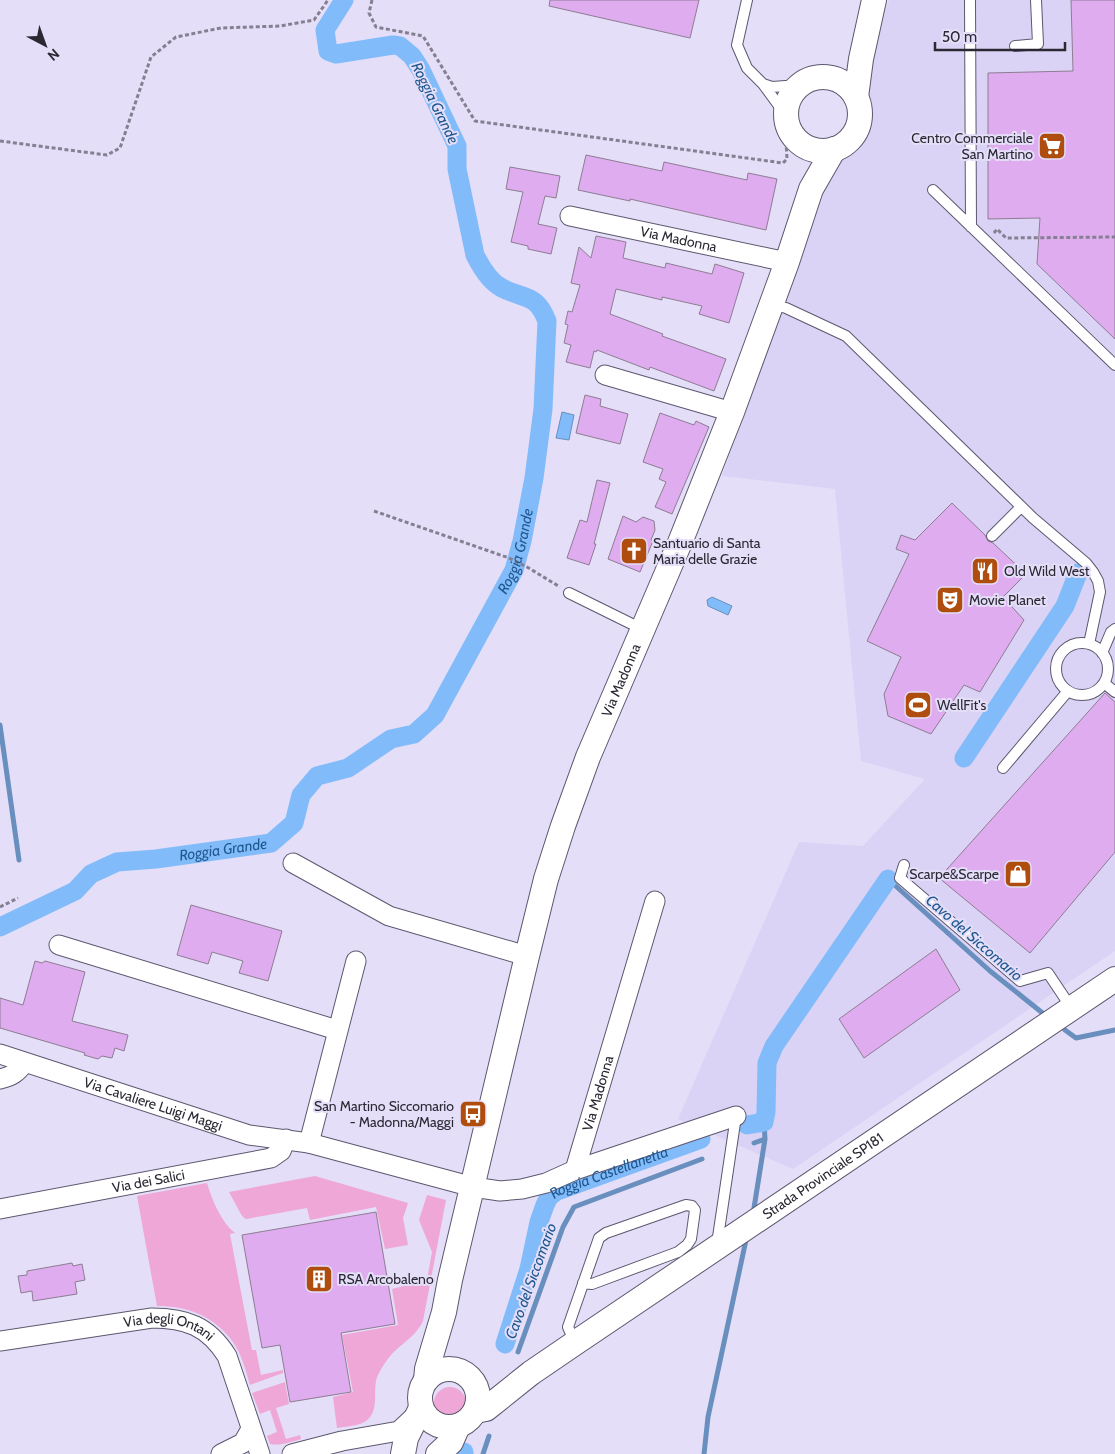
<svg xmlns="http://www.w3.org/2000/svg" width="1115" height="1454" viewBox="0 0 1115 1454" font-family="Cabin,sans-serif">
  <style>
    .built { fill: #dbd3f5 }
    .green { fill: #eea7d6 }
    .water { fill: #82bbf9; stroke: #688fbd }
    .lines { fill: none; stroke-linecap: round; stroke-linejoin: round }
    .stream { stroke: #688fbd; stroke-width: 5 }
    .canal { stroke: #82bbf9; stroke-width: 19 }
    .building { fill: #dfacf0; stroke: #8d7d92 }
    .service-casing { stroke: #5d576e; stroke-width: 12 }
    .minor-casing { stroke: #5d576e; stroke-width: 21 }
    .tertiary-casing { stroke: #5d576e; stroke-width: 26 }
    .path { stroke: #848092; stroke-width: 3; stroke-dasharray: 4 2.5; stroke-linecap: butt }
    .service { stroke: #fff; stroke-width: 10 }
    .minor { stroke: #fff; stroke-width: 19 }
    .tertiary { stroke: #fff; stroke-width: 24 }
    .labels { text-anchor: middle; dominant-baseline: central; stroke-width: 4; stroke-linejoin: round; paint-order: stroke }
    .poi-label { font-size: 14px; fill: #2a2832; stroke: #e4def8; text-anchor: start }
    .street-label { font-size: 14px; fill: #2a2832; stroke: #e4def8 }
    .water-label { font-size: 15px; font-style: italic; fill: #1f5891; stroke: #e4def8 }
  </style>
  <rect width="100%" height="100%" fill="#e4def8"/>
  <path class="built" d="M889,0H1115V951L793,1169L678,1119L799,842L863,846L925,779L861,761L835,489L722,476Z"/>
  <path class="green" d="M315,1176L408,1203L403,1218L408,1245L385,1249L376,1207L310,1220L307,1208L246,1219L242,1216L229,1192Z
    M207,1183C212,1200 221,1222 235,1233L230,1234L252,1350H256L261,1375L283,1370V1373L250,1385C246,1371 242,1355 233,1342C214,1316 188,1306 157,1306L137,1196Z
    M427,1195L446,1200L423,1321C417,1334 407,1340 397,1349C389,1356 383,1365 378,1375C372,1387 379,1406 370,1417C364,1426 348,1426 337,1428L333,1397L353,1392L342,1335L398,1325L392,1289L427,1280L432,1252L419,1220Z
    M285,1382L289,1404L276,1408L286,1439L300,1435L301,1439C291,1442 280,1446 270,1444L267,1436L277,1432L270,1410L260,1414L252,1393Z
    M434 1403a16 16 0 1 1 32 0a16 16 0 1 1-32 0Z"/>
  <path class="water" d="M562,412L574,415L569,440L556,438Z
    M712,597L732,606L728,615L708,606L707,600Z"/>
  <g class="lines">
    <path class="stream" d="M0,725L19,860
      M888,879L990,971L1045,1015
      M1065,1030L1076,1038L1115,1030
      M754,1143L765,1139
      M754,1208L765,1139L764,1122
      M518,1352L563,1227L574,1207L702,1159
      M483,1454L489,1436
      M704,1454L708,1417L746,1240"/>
    <g class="canal">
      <path d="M964,758L1065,606L1078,573"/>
      <path id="s1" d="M0,927L75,891L91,874L117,862L156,859L271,843L294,823L301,795L317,776L348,768L391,739L414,734L435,715L514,570L522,541L534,478L543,409L547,321C536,293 525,300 502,288C490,282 481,267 475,255L457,169V146L421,70L412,56L400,46L393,45L336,54L328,51L325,30L344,0"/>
      <path d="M747,1125L764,1122L766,1112L767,1063L774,1046L888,879"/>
      <path id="s2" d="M505,1344L529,1269L539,1222L545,1205L549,1197L557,1191L701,1139"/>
      <path d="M464,1454V1452"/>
    </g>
  </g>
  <path class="building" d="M550,0H699L690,38L549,6Z
    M1071,0H1115V339L1037,264L1040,218L988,219V73L1073,71Z
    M586,155L662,171L664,162L747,180L748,173L777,179L766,230L630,199V201L578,190Z
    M510,167L560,176L556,198L545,196L538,224L557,228L551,254L528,249V246L511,242L523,192L506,189Z
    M596,236L626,242L623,258L665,268L666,263L712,274L715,264L744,273L729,323L699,314L702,306L662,297V300L616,289L610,314L663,334L662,336L726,359L714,391L650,367L649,370L597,350L596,352L594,351L590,368L566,362L571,345L564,343L568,325L565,324L568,311L572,312L580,285L571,283L579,247L591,258Z
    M585,395L601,399L600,406L628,414L620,444L576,433Z
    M660,413L694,425L696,421L709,427L672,514L655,507L666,482L659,479L663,469L643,462Z
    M597,480L610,483L594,544H596L589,565L567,558L580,520L587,522Z
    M952,503L985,535L988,541L993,543L1026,574L1003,597L1024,620L980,692L964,685L931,734L888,716L884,694L901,657L867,641L909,554L896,549L901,535L915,540Z
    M623,516L636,522L643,517L654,521L655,530L651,540L653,541L640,572L608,559Z
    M1105,693L1115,702V852L1030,953L939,878Z
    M191,905L282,931L268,981L239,973L243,961L212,952L208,964L177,955Z
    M936,949L960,990L864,1058L839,1019Z
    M35,961L42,963L45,961L85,972L72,1021L128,1035L124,1051L115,1048L112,1058L102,1056L98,1059L84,1055L85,1053L0,1028V998L23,1005Z
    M376,1212L395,1324L341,1333L351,1392L290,1402L280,1345L262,1348L242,1235Z
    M72,1263L73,1266L82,1264L85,1280L75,1282L77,1294L33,1301L32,1291L21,1293L18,1276L27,1275V1271Z"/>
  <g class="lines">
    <g class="service-casing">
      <path id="service" d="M747,0L737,45L747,68L763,84L785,114
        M970,0L971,227
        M1015,46L1038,44L1036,0
        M763,84L772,87L799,85
        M933,190L1115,365
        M771,304L786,308L846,336L1033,518L1086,563L1093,572L1098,581L1100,592L1089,644
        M992,536L1021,507
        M569,593L642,629
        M1056 669a26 26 0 1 1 52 0a26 26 0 1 1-52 0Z
        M1102,653L1111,632L1115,629
        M1104,683L1115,692
        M1003,768L1068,691
        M904,865L900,878L1020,981L1048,973L1072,1009
        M717,1244L736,1116
        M575,1343L568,1327L599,1238L606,1233L686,1205L692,1206L695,1210L691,1239L687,1245L678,1252L592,1284L583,1283"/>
    </g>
    <g class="minor-casing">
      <g id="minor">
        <path id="s3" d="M570,216L787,262"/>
        <path d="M605,375L732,412"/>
        <path d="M293,863L389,916L527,956"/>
        <path d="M59,945L337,1030"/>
        <path id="s4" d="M0,1054L249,1135L309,1143L473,1187L500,1191L522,1189L546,1183L575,1170L736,1116"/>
        <path d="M0,1079C12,1076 17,1073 24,1063"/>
        <path d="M309,1143L356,961"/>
        <path id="s5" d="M575,1170L655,901"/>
        <path id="s6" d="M0,1209L271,1158L281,1151L286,1139"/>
        <path id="s7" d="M0,1341L152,1318C186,1318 208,1326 227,1356L260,1454"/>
        <path d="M221,1454L243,1443L251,1429"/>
        <path d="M292,1454L342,1441L399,1431L414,1417"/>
      </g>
    </g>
    <g class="tertiary-casing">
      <g id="tertiary">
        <circle cx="823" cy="114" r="37"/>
        <path d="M856,97L861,59L874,0"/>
        <circle cx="449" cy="1398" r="29"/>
        <path id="s8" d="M426,1380L427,1369L444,1312L450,1280L527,956L546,879L563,826L588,757L681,540L732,412L787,262L811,189L834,149"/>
        <path id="s9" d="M475,1411L486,1409L531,1373L575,1343L1115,979"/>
        <path d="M403,1454L406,1438L421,1408"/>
        <path d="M438,1454L451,1442L458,1426"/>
      </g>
    </g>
    <path class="path" d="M372,0L369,13L376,27L423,36L475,121L783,163L787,159L786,142L789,130
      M0,141L107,155L120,148L151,57L176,37L221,28L280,26L314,20L328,0
      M994,233L997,229L1006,238L1115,237
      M374,511L509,558L527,567L560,587
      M0,907L18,898"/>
    <use href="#service" class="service"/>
    <use href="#minor" class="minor"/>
    <use href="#tertiary" class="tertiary"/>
  </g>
  <defs>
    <g id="supermarket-square" transform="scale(1.4375)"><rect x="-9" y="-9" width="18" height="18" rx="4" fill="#af4d0e" stroke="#e4def8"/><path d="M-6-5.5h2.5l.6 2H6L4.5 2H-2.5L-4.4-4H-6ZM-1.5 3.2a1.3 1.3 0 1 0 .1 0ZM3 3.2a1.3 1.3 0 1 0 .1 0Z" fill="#fff"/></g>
    <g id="church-square" transform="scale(1.4375)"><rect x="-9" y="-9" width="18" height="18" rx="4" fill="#af4d0e" stroke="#e4def8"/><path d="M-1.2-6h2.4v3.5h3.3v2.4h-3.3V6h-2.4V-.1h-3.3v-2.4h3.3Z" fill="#fff"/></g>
    <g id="restaurant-square" transform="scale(1.4375)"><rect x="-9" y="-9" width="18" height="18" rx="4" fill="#af4d0e" stroke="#e4def8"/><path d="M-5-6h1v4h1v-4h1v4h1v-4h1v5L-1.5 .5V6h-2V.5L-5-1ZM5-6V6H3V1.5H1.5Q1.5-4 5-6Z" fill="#fff"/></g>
    <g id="theatre-square" transform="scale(1.4375)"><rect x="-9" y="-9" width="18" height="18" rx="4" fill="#af4d0e" stroke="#e4def8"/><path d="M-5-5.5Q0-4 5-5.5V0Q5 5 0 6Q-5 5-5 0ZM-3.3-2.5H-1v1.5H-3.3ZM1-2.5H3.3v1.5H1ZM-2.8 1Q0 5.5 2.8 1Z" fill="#fff"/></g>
    <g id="stadium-square" transform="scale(1.4375)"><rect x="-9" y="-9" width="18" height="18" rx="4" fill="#af4d0e" stroke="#e4def8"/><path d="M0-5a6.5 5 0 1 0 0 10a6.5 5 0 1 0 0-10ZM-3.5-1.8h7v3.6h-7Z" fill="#fff"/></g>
    <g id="shop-square" transform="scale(1.4375)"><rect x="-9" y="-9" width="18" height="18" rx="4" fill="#af4d0e" stroke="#e4def8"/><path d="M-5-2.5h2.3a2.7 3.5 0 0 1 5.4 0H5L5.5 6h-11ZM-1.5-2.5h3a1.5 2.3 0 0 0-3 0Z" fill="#fff"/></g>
    <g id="bus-square" transform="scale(1.4375)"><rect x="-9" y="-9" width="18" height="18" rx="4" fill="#af4d0e" stroke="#e4def8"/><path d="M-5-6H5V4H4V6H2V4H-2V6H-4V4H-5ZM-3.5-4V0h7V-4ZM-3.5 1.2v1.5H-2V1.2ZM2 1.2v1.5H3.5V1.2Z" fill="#fff"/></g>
    <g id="building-square" transform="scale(1.4375)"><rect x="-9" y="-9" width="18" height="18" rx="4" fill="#af4d0e" stroke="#e4def8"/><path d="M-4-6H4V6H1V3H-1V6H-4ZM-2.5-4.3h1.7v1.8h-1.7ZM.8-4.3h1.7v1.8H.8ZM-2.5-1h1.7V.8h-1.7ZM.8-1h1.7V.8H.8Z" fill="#fff"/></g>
  </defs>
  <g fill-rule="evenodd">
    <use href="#supermarket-square" x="1052" y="146"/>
    <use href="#church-square" x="634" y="551"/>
    <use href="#restaurant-square" x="985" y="571"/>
    <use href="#theatre-square" x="950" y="600"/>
    <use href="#stadium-square" x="918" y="705"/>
    <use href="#shop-square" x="1018" y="874"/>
    <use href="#bus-square" x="473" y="1114"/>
    <use href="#building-square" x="319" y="1279"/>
  </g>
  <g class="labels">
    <g class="poi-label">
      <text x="1033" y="138" text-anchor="end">Centro Commerciale<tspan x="1033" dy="16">San Martino</tspan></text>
      <text x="653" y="543">Santuario di Santa<tspan x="653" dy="16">Maria delle Grazie</tspan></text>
      <text x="1004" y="571">Old Wild West</text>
      <text x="969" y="600">Movie Planet</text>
      <text x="937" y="705">WellFit's</text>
      <text x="999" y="874" text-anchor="end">Scarpe&amp;Scarpe</text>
      <text x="454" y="1106" text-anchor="end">San Martino Siccomario<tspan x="454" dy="16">- Madonna/Maggi</tspan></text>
      <text x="338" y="1279">RSA Arcobaleno</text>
    </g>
    <g class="street-label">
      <text stroke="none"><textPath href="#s3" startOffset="111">Via Madonna</textPath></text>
      <text stroke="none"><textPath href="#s8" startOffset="728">Via Madonna</textPath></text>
      <text stroke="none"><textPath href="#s5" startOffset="80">Via Madonna</textPath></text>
      <text stroke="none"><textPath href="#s4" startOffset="161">Via Cavaliere Luigi Maggi</textPath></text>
      <text stroke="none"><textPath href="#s9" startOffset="421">Strada Provinciale SP181</textPath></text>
      <text stroke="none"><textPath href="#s6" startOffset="151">Via dei Salici</textPath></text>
      <text stroke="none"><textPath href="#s7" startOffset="172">Via degli Ontani</textPath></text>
    </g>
    <g class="water-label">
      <text transform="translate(435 103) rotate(64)">Roggia Grande</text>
      <text stroke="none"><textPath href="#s1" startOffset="694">Roggia Grande</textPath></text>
      <text stroke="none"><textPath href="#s1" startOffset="242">Roggia Grande</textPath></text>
      <text transform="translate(974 938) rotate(41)">Cavo del Siccomario</text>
      <text stroke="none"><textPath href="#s2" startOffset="219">Roggia Castellanetta</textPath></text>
      <text transform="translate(531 1281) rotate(-70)">Cavo del Siccomario</text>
    </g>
  </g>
  <g transform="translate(45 45) rotate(139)" stroke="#e4def8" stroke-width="4" paint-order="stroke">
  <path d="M0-4L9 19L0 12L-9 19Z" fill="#2a2832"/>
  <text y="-8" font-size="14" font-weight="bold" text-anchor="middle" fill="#2a2832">N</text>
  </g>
  <path d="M935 42v8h130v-8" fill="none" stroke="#2a2832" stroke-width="2.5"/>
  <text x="942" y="42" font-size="15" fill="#2a2832" stroke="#e4def8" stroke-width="4" paint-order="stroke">50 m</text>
</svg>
